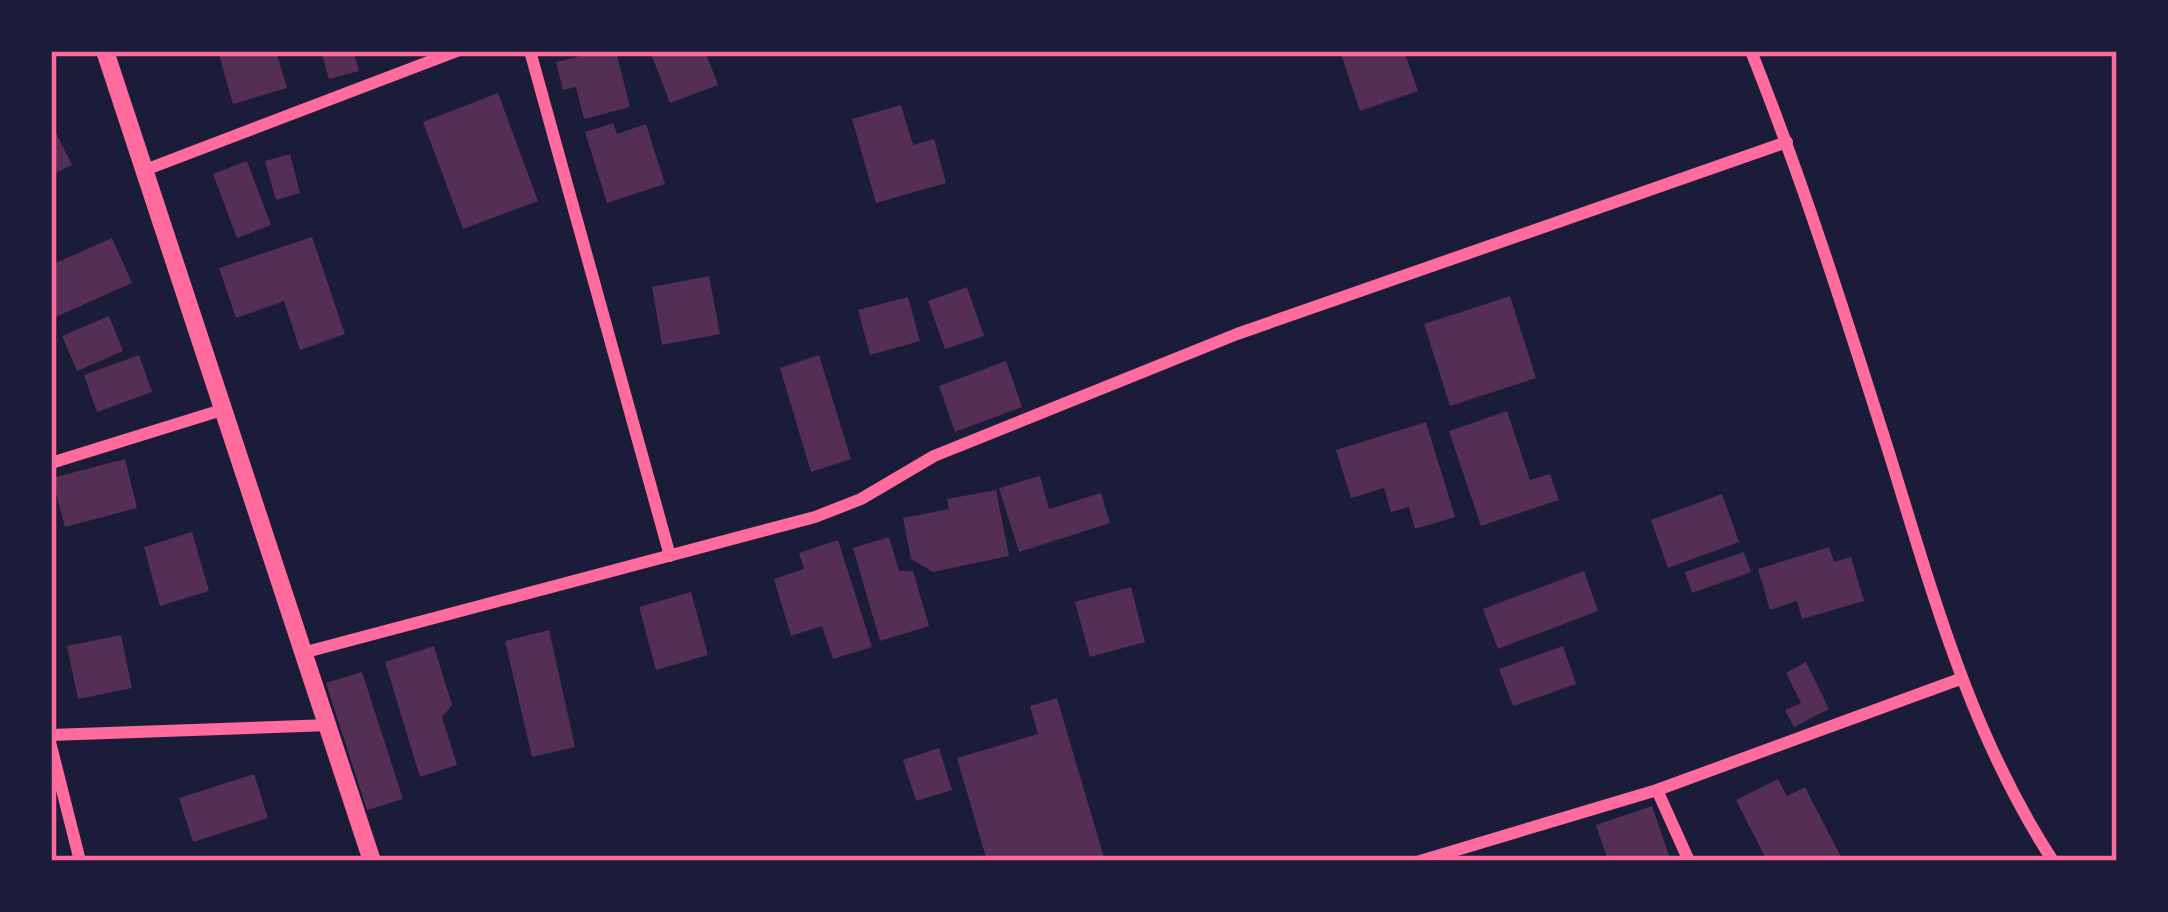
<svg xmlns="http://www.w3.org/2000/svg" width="2168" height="912" viewBox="0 0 2168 912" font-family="Cabin,sans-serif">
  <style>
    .building { fill: #542f53 }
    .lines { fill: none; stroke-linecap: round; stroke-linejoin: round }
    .minor { stroke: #ff6b9d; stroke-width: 12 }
    .tertiary { stroke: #ff6b9d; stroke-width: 18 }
    .neatline { fill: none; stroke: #ff6b9d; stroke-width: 4.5 }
  </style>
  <rect width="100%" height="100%" fill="#1b1b3a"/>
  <path class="building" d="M218,51H276L287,88L233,104Z
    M321,51H353L359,71L329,79Z
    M601,51H616L630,107L584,119L576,87L563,90L556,62Z
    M650,51H705L718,85L670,103Z
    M1340,51H1404L1418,91L1360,111Z
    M498,93L538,201L463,229L423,122Z
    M901,105L913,145L934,139L946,183L876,203L852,119Z
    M51,123L72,165L51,175Z
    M613,123L617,134L646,124L665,184L607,203L585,132Z
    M290,154L300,193L276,200L265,161Z
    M247,161L271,225L237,238L213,174Z
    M312,237L345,334L300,350L284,301L236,318L219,268Z
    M112,238L132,283L51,319V265Z
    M709,276L720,334L662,345L652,287Z
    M967,287L984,336L945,349L928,301Z
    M1510,296L1536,378L1450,406L1424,324Z
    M908,297L920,341L870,355L858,310Z
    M109,316L123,351L77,371L62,336Z
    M139,355L152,392L97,412L84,375Z
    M819,355L851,459L811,472L780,368Z
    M1006,361L1022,407L955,432L939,386Z
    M1507,411L1530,480L1550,474L1559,500L1481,526L1449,431Z
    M1426,422L1455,517L1415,529L1409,507L1391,512L1384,488L1351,498L1336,450Z
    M125,459L137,508L65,527L52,478Z
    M1040,476L1049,509L1101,493L1110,523L1019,552L999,488Z
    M996,490L1009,556L933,572L911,559L903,518L949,509L947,499Z
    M1722,494L1739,542L1668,568L1651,520Z
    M192,532L209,591L160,606L144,547Z
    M889,537L899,571H913L929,626L880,641L853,548Z
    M838,540L872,647L833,659L822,626L791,636L774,579L804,569L799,553Z
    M1829,547L1834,562L1851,557L1864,601L1802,619L1797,601L1770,610L1758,569Z
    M1744,552L1751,572L1692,593L1685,572Z
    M1584,571L1598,611L1498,649L1483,609Z
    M1131,587L1145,642L1090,657L1075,602Z
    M691,592L708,655L656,670L639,607Z
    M549,630L575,747L532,757L505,641Z
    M121,635L132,688L78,699L67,646Z
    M434,646L452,705L442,717L457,765L420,777L385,662Z
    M1563,646L1576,684L1513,706L1499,669Z
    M1806,662L1829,709L1794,727L1785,710L1801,703L1786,673Z
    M362,672L403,799L367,810L326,683Z
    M1057,698L1105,861H987L957,758L1038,734L1030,706Z
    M939,748L952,790L916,801L903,760Z
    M254,774L268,818L193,842L179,798Z
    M1778,779L1787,796L1805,787L1841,857L1834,861H1767L1736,800Z
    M1652,806L1671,861H1608L1596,825Z"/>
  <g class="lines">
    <path class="minor" d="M530,51L670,556
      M1751,51C1804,184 1847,320 1890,456C1934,598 1971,735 2053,861
      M145,170L457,51
      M51,463L225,409
      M306,652L815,517L861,499L934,456L1237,334L1787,142
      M51,735L330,725
      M51,746L80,861
      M1657,790L1689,861
      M1420,861L1657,790L1960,679"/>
    <path class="tertiary" d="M105,51L372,861"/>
  </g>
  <rect width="2168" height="912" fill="none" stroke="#1b1b3a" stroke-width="108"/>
  <rect x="54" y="54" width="2060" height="804" class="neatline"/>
</svg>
